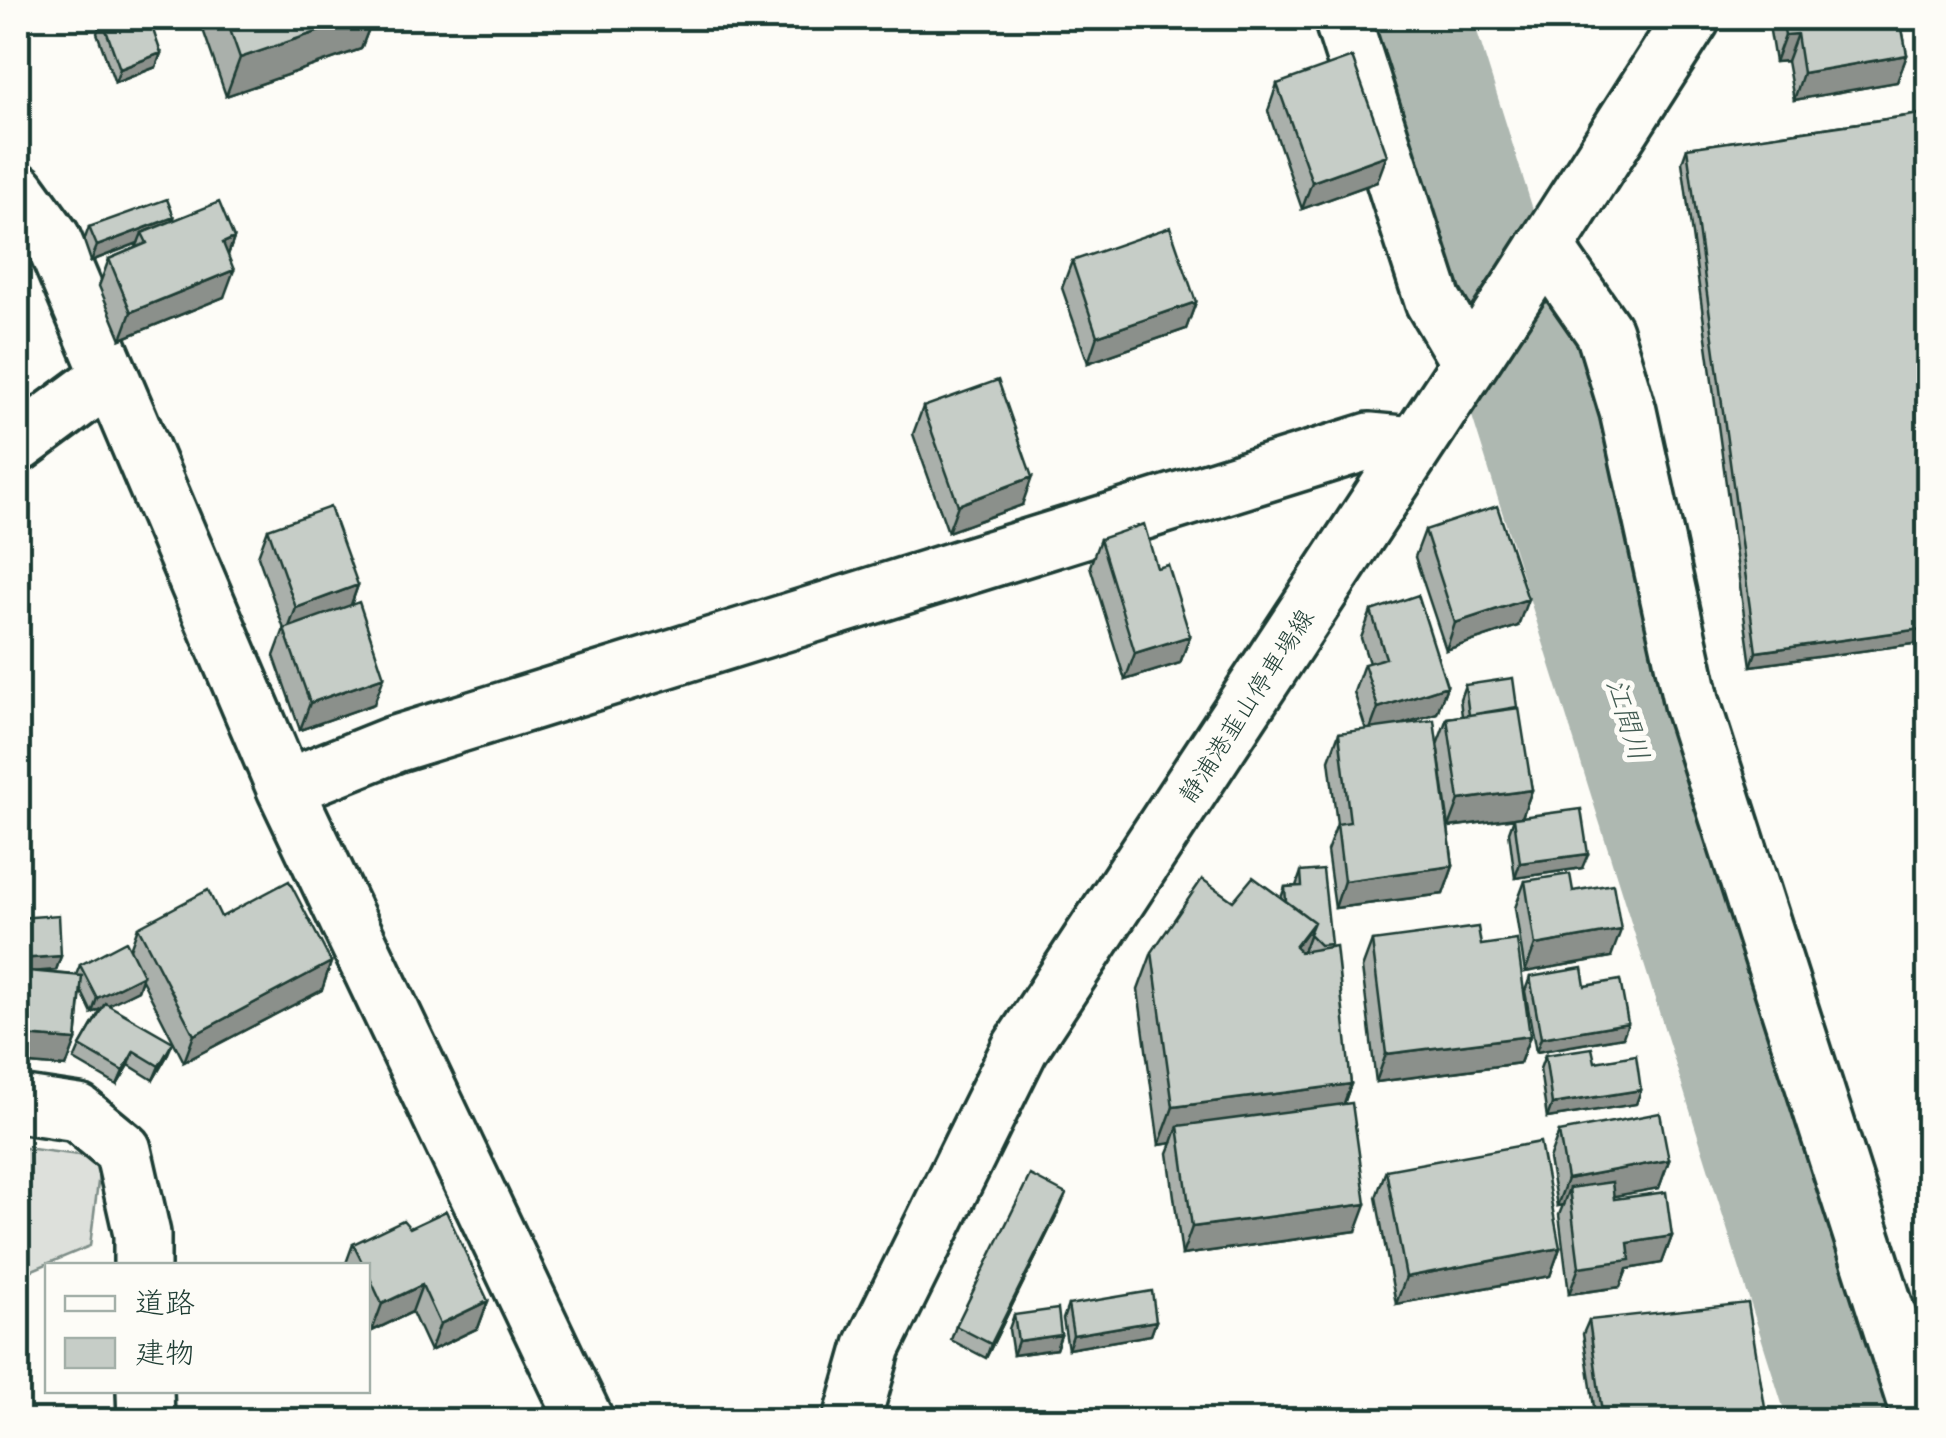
<svg xmlns="http://www.w3.org/2000/svg" width="1946" height="1438" viewBox="0 0 1946 1438" font-family="'Playpen Sans','Klee One',sans-serif">
  <style>
    .green { fill: #dde0db; stroke: #7e8e88; stroke-width: 2.5 }
    .lines { fill: none; stroke-linecap: round; stroke-linejoin: round }
    .river { stroke: #aeb8b1; stroke-width: 120 }
    .minor-casing { stroke: #1f3d34; stroke-width: 62 }
    .secondary-casing { stroke: #1f3d34; stroke-width: 62 }
    .minor { stroke: #fdfcf7; stroke-width: 55 }
    .secondary { stroke: #fdfcf7; stroke-width: 55 }
    .wall { fill: #aab0ab; stroke: #1f3d34; stroke-width: 2.5 }
    .shaded-wall { fill: #8b908b; stroke: #1f3d34; stroke-width: 2.5 }
    .building { fill: #c6cdc7; stroke: #1f3d34; stroke-width: 2.5 }
    .labels { text-anchor: middle; dominant-baseline: central; stroke-width: 10; stroke-linejoin: round; paint-order: stroke }
    .street-label { font-size: 25px; fill: #1f3d34; stroke: #fdfcf7 }
    .water-label { font-size: 28px; font-style: italic; fill: #435c53; stroke: #fdfcf7 }
  </style>
  <rect width="100%" height="100%" fill="#fdfcf7"/>
  <filter id="ink" filterUnits="userSpaceOnUse"><feTurbulence type="fractalNoise" baseFrequency=".01" numOctaves="2"/><feDisplacementMap in="SourceGraphic" scale="20" xChannelSelector="R" yChannelSelector="G"/><feConvolveMatrix kernelMatrix="1 2 1 2 8 2 1 2 1" color-interpolation-filters="sRGB"/></filter>
  <g filter="url(#ink)">
    <path class="green" d="M18,1147L101,1158L90,1246L18,1276Z"/>
    <g class="lines">
      <path class="river" d="M1410,18L1850,1420"/>
      <g class="minor-casing">
        <path id="minor" d="M1342,18L1433,301L1469,362
          M18,191L52,238L285,788L585,1420
          M1545,247L1604,332L1628,411L1692,704L1921,1420
          M18,444L110,376
          M285,788L395,744L1370,441L1414,445
          M18,1104L78,1113L123,1150L142,1234V1266
          M145,1390L146,1420"/>
      </g>
      <g class="secondary-casing">
        <path id="secondary" d="M852,1420L873,1346L1020,1048L1523,282L1692,18"/>
      </g>
      <use href="#minor" class="minor"/>
      <use href="#secondary" class="secondary"/>
    </g>
    <path class="wall" d="M199,18H373L361,49L226,96Z
      M1171,18H1210L1174,29Z
      M1771,18H1900L1907,55L1897,82L1794,100L1787,61L1775,62L1769,25Z
      M102,19L161,53L156,67L115,83L97,33Z
      M1277,84L1377,182L1302,209L1268,111Z
      M1928,113V642L1751,666L1682,162L1687,148Z
      M174,217L173,220L234,238L228,255L224,297L121,339L99,286L109,259L136,248L138,243L91,261L84,241L89,227Z
      M1072,261L1196,302L1186,329L1088,363L1062,288Z
      M923,407L1022,505L948,532L913,434Z
      M268,529L358,585L351,605L374,704L300,730L274,656L284,629L258,556Z
      M1425,530L1518,626L1446,650L1415,557Z
      M1100,539L1157,568L1190,636L1180,663L1125,680L1090,566Z
      M1371,611L1447,686L1437,713L1400,725L1437,745L1447,718L1462,716L1460,699L1465,685L1516,708L1532,790L1522,817L1582,868L1515,878L1509,832L1514,818L1449,827L1438,750L1453,866L1443,894L1335,908L1327,851L1337,824L1329,760L1339,733L1366,730L1354,692L1364,664L1369,663L1361,638Z
      M1301,872L1330,947L1351,1084L1344,1104L1356,1231L1182,1255L1168,1153L1172,1143L1159,1145L1138,990L1152,952L1233,901L1281,898L1285,887L1296,886Z
      M1525,881L1573,891L1611,957L1525,972L1515,908Z
      M221,917L331,962L322,990L184,1062L142,980L138,990L108,1004L167,1056L153,1080L129,1065L117,1085L74,1060L80,1046L102,1007L92,1013L81,990L76,1040L66,1067L18,1063V918L61,956L56,970L38,972L76,975L80,965L130,949L138,927Z
      M1372,941L1481,945L1530,1036L1520,1063L1376,1082L1362,968Z
      M1530,977L1585,986L1623,1037L1536,1052L1525,991Z
      M1545,1055L1595,1062L1641,1090L1636,1104L1547,1118L1540,1069Z
      M1559,1132L1669,1160L1659,1188L1614,1196V1199L1672,1236L1662,1263L1627,1269L1620,1287L1569,1294L1559,1215L1563,1205L1557,1206L1549,1159Z
      M1386,1170L1560,1248L1550,1276L1396,1304L1376,1197Z
      M1060,1208L986,1358L951,1340L956,1326Z
      M410,1228L488,1301L478,1328L430,1351L412,1312L372,1331L368,1322V1266H345L353,1244Z
      M1068,1305L1156,1321L1151,1335L1068,1349L1063,1319Z
      M1014,1315L1061,1335L1056,1349L1013,1355L1009,1329Z
      M1589,1320L1767,1420H1596L1583,1334Z"/>
    <path class="shaded-wall" d="M18,18H38L18,33Z
      M358,18H373L361,49L226,96L240,58Z
      M1101,18H1124L1098,26Z
      M1178,18H1210L1174,29Z
      M1797,34L1787,61L1775,62L1785,35Z
      M161,53L156,67L115,83L120,69Z
      M1907,55L1897,82L1794,100L1803,73Z
      M1387,155L1377,182L1302,209L1312,182Z
      M174,217L169,231L142,233L138,243L91,261L97,246Z
      M234,238L224,266L223,243Z
      M234,270L224,297L121,339L131,312Z
      M1196,302L1186,329L1088,363L1097,336Z
      M1032,477L1022,505L948,532L958,505Z
      M358,585L348,613L286,635L296,608Z
      M1528,599L1518,626L1446,650L1455,623Z
      M1928,628V642L1751,666L1756,652Z
      M1190,636L1180,663L1125,680L1135,653Z
      M384,677L374,704L300,730L310,703Z
      M1447,686L1437,713L1368,735L1378,708Z
      M1532,790L1522,817L1449,827L1459,800Z
      M1588,854L1582,868L1515,878L1520,863Z
      M1453,866L1443,894L1335,908L1344,881Z
      M1314,922L1300,960L1295,947Z
      M1621,930L1611,957L1525,972L1535,945Z
      M61,956L56,970L18,973V959Z
      M331,962L322,990L184,1062L194,1035Z
      M143,975L138,990L92,1013L97,998Z
      M18,1017L26,1018L18,1040Z
      M1628,1023L1623,1037L1536,1052L1541,1038Z
      M25,1036L76,1040L66,1067L18,1063V1056Z
      M1530,1036L1520,1063L1376,1082L1386,1054Z
      M173,1042L167,1056L153,1080L159,1066Z
      M134,1051L129,1065L117,1085L123,1071Z
      M1351,1084L1337,1122L1178,1126L1172,1143L1159,1145L1173,1107Z
      M1641,1090L1636,1104L1547,1118L1552,1104Z
      M1669,1160L1659,1188L1571,1204L1569,1188L1563,1205L1557,1206L1567,1179Z
      M1066,1194L1060,1208L986,1358L991,1344Z
      M1366,1204L1356,1231L1182,1255L1192,1227Z
      M1672,1236L1662,1263L1627,1269L1620,1287L1569,1294L1579,1267L1628,1243Z
      M1560,1248L1550,1276L1396,1304L1406,1277Z
      M422,1285L412,1312L372,1331L382,1304Z
      M488,1301L478,1328L430,1351L440,1324Z
      M1156,1321L1151,1335L1068,1349L1073,1335Z
      M1061,1335L1056,1349L1013,1355L1018,1341Z"/>
    <path class="building" d="M106,18H149L161,53L120,69L102,19Z
      M226,18H358L240,58Z
      M1782,18H1900L1907,55L1803,73L1797,34L1785,35Z
      M1352,57L1387,155L1312,182L1277,84Z
      M1928,113V628L1756,652L1687,148Z
      M167,199L174,217L97,246L89,227Z
      M219,202L234,238L223,243L234,270L131,312L109,259L147,243L142,233Z
      M1170,227L1196,302L1097,336L1072,261Z
      M998,380L1032,477L958,505L923,407Z
      M1497,506L1528,599L1455,623L1425,530Z
      M330,507L358,585L296,608L268,529Z
      M1144,524L1157,568L1168,565L1190,636L1135,653L1100,539Z
      M1418,595L1447,686L1378,708L1364,664L1386,658L1371,611Z
      M359,602L384,677L310,703L284,629Z
      M1513,678L1517,707L1469,715L1465,685Z
      M1519,708L1532,790L1459,800L1447,718Z
      M1434,720L1453,866L1344,881L1337,824L1350,822L1339,733Z
      M1581,809L1588,854L1520,863L1514,818Z
      M1323,870L1331,944L1320,945L1309,934L1314,922L1286,901L1285,887L1302,886L1301,872Z
      M1570,874L1573,891L1613,884L1621,930L1535,945L1525,881Z
      M1253,877L1314,922L1295,947L1300,952L1336,946L1351,1084L1173,1107L1152,952L1202,879L1233,901Z
      M289,881L331,962L194,1035L138,927L208,890L221,917Z
      M59,915L61,956L18,959V918Z
      M1478,927L1481,945L1517,940L1530,1036L1386,1054L1372,941Z
      M126,941L143,975L97,998L80,965Z
      M1582,968L1585,986L1620,980L1628,1023L1541,1038L1530,977Z
      M18,970L82,976L76,1040L25,1036L26,1018L18,1017Z
      M105,1003L173,1042L159,1066L134,1051L123,1071L80,1046Z
      M1592,1048L1595,1062L1636,1055L1641,1090L1552,1104L1545,1055Z
      M1352,1103L1366,1204L1192,1227L1178,1126Z
      M1660,1113L1669,1160L1567,1179L1559,1132Z
      M1540,1142L1560,1248L1406,1277L1386,1170Z
      M1030,1175L1066,1194L991,1344L956,1326Z
      M1612,1182L1614,1199L1666,1192L1672,1236L1628,1243L1630,1260L1579,1267L1569,1188Z
      M446,1211L488,1301L440,1324L422,1285L382,1304L368,1274V1266H364L353,1244L403,1220L410,1228Z
      M1152,1291L1156,1321L1073,1335L1068,1305Z
      M1748,1303L1767,1420H1603L1589,1320Z
      M1058,1309L1061,1335L1018,1341L1014,1315Z"/>
  </g>
  <g class="labels">
    <g class="street-label">
      <text transform="translate(1245 705) rotate(-57)">静浦港韮山停車場線</text>
    </g>
    <g class="water-label">
      <text transform="translate(1630 719) rotate(73)">江間川</text>
    </g>
  </g>
  <rect width="1946" height="1438" fill="none" stroke="#fdfcf7" stroke-width="60"/>
  <rect x="30" y="30" width="1886" height="1378" fill="none" stroke="#1f3d34" stroke-width="4" filter="url(#ink)"/>
  <rect x="45" y="1263" width="325" height="130" fill="#fdfcf7" stroke="#a4b0a9" stroke-width="2.5"/>
  <rect x="65" y="1296" width="50" height="15" fill="#fdfcf7" stroke="#a4b0a9" stroke-width="2.5"/>
  <text x="135" y="1313" font-size="30" fill="#1f3d34">道路</text>
  <rect x="65" y="1338" width="50" height="30" fill="#c6cdc7" stroke="#a4b0a9" stroke-width="2.5"/>
  <text x="135" y="1363" font-size="30" fill="#1f3d34">建物</text>
</svg>
